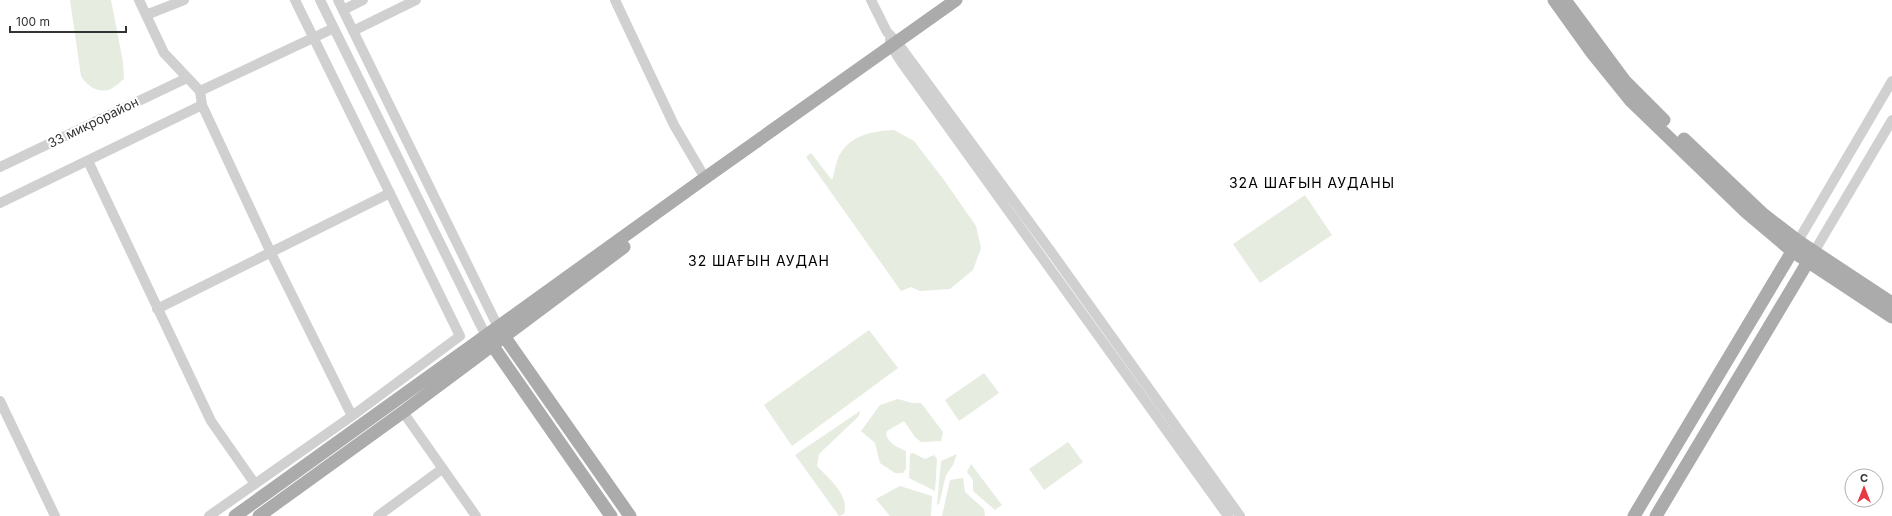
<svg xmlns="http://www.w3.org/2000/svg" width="1892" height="516" viewBox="0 0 1892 516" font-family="Inter,sans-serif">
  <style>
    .green { fill: #e6ecdf }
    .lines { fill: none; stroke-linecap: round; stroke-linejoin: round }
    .minor { stroke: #d0d0d0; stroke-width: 10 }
    .major { stroke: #ababab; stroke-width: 13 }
    .labels { text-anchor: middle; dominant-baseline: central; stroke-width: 4; stroke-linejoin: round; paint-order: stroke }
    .street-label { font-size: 13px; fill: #333; stroke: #fff }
    .neighbourhood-label { font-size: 14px; letter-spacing: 1px; fill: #000; stroke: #fff }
  </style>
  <rect width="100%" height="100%" fill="#fff"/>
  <path class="green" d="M70,0H111L123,62L124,79C120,82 115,87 111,89C98,94 87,86 81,76Z
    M894,130L914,141L944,180L976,226L981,248L973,270L950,289L920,291L911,287L901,291L806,157L811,153L832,180C835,172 836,158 842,151C854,134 875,131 894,130Z
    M1305,195L1332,235L1260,283L1233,244Z
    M869,330L898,368L792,446L764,405Z
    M984,373L999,393L959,421L945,400Z
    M898,399L912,403H921L943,432L941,441L921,442L915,437L904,421L887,431L886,434C889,444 897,447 906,451V469L903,473H895L880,463L875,443L861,431L880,405Z
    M860,411L859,416L819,454L817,466C829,479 850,495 844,514L839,516L795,455Z
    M1068,442L1083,462L1044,490L1029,469Z
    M913,453L925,459L934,455L937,459L935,491L909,478L910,454Z
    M957,454L953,465L946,475L939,504L937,505L941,461Z
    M971,464L1002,505L995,510L973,491V480L967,472Z
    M963,478L965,492L984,509L985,516H942L950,480Z
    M900,486L932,496L931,516H890L876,499Z"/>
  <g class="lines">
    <path class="minor" d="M139,0L164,53L200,91L202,105L271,253L352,416
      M320,0L486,336
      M338,0L498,327
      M615,0L674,125L705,178
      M871,0L887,32L897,42L1052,253L1240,516
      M343,10L363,0
      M146,15L184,0
      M353,31L416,0
      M890,40L891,46L902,63L1228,516
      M200,91L334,28
      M88,161L211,421L255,484
      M0,167L187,78
      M0,203L202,105
      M1798,241L1892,81
      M1814,252L1892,120
      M157,309L390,193
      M0,401L55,516
      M403,412L476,516
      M209,516L352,416L460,336L295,0
      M378,516L442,469"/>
    <path class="major" d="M1554,0L1592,53L1630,100L1746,212L1792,251L1892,317
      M1565,0L1625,81L1664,120
      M1684,139L1763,214L1798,241L1892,303
      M499,329L630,516
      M488,339L611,516
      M235,516L705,178L956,0
      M259,516L403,412L624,247
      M1634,516L1796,245
      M1656,516L1812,255"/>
  </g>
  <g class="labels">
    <g class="street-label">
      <text transform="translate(93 122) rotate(-26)">33 микрорайон</text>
    </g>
    <g class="neighbourhood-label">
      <text x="1312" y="182">32А ШАҒЫН АУДАНЫ</text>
      <text x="759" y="260">32 ШАҒЫН АУДАН</text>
    </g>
  </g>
  <g transform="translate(1864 488)"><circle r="19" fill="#ffffff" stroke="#adadad"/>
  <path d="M0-3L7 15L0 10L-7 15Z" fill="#e63946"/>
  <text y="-6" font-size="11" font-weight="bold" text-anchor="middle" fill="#333333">С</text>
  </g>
  <path d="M10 26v6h116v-6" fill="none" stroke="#333333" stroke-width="2"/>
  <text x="16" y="26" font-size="12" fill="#333333" stroke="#ffffff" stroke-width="3" paint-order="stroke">100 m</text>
</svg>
